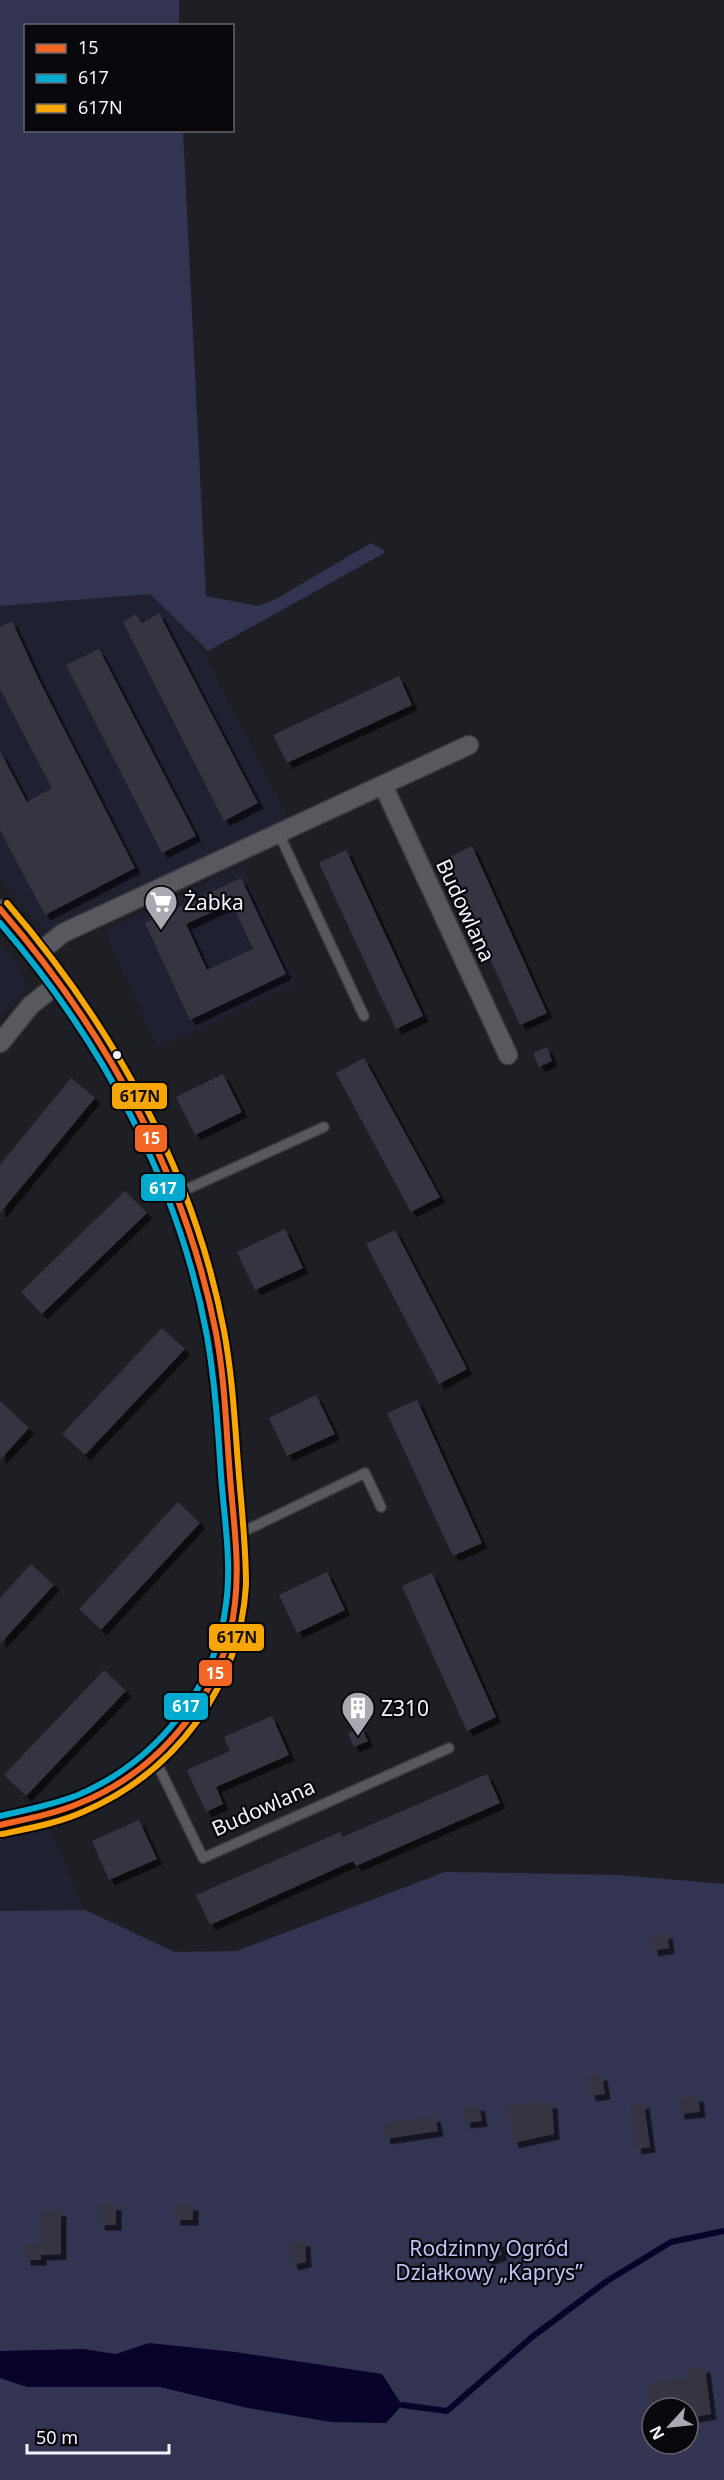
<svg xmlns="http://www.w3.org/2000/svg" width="724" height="2480" viewBox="0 0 724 2480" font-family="'Noto Sans',sans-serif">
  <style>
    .built { fill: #1f2030 }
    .green { fill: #323452; fill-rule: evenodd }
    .water { fill: #080329 }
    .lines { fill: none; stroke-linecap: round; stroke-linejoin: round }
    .stream { stroke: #080329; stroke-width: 6 }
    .building { fill: #353642; fill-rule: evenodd; filter: url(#shadow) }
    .service-casing { stroke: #3b3c41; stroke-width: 12 }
    .minor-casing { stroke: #3b3c41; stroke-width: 21 }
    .service { stroke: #58595e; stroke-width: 9 }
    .minor { stroke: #58595e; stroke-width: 18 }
    .bus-1-casing { stroke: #07070c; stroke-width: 10 }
    .bus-2-casing { stroke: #07070c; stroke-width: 10 }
    .bus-3-casing { stroke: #07070c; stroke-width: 10 }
    .bus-1 { stroke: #f26522; stroke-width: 6 }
    .bus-2 { stroke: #00a9ce; stroke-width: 6 }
    .bus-3 { stroke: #f7a600; stroke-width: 6 }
    .bus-dot { fill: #f2f4fd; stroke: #07070c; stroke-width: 2 }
    .labels { text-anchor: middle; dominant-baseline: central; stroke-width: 4.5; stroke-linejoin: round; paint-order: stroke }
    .poi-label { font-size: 21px; fill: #f2f4fd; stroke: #07070c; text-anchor: start }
    .street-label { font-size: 21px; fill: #f2f4fd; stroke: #07070c }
    .park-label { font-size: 21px; fill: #bfc4f8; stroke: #07070c }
    .line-badge { stroke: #07070c; stroke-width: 2 }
    .badge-label { font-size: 16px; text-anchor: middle; font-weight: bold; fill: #fff }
    .pale-badge-label { font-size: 16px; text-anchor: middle; font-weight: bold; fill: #111 }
  </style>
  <defs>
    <filter id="shadow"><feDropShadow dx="5.5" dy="5.5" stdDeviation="0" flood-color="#0009"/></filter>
  </defs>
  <rect width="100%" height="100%" fill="#1e1f25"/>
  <path class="built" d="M150,593L200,646L290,821L46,932L0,882V606Z
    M242,867L296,984L158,1048L104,931Z
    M0,944L19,965L27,987L0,1019Z
    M51,1829L85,1910L0,1911V1836H22Z"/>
  <path class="green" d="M0,0H179V25L26,26V130L183,131L206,596L258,606L276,599L371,543L386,552L208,651L150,594L0,606Z
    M445,1872L619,1875L724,1884V2480H0V1911L85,1910L175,1952L237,1951ZM652,2408H688V2444H652Z"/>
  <path class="water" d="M149,2343L235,2352L382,2374L402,2405L386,2423L331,2422L248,2408L160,2387H27L0,2378V2351L83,2349L116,2354Z"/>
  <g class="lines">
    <path class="stream" d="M402,2405L447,2411L532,2337L607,2281L671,2242L724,2231"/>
  </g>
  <path class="building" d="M159,613L258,803L224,821L123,622L136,614L142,623Z
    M12,621L39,680L135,868L45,915L0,830V751L27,802L52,788L0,689V627Z
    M99,649L196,836L162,853L66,665Z
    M399,676L412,705L287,763L273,735Z
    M472,846L547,1013L520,1025L445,859Z
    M346,850L423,1016L396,1029L319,863Z
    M241,878L286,974L190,1020L145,923ZM232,903L253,949L207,970L186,924Z
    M547,1047L552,1061L539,1067L533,1053Z
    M364,1058L440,1197L411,1212L336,1073Z
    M223,1074L242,1112L195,1135L176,1097Z
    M71,1078L95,1098L0,1213V1165Z
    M125,1191L147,1213L42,1314L21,1292Z
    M285,1229L303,1268L255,1290L237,1252Z
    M395,1230L467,1369L439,1384L366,1244Z
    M162,1328L185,1349L85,1455L62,1434Z
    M316,1395L335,1434L287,1456L269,1418Z
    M417,1400L482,1543L453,1556L387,1413Z
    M0,1401L29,1428L0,1460Z
    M178,1502L200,1523L101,1630L79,1609Z
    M31,1564L54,1585L0,1644V1598Z
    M327,1572L345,1610L297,1633L279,1595Z
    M432,1573L496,1717L467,1731L402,1586Z
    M104,1670L126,1691L26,1796L4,1775Z
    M272,1716L289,1755L216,1787L223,1804L206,1812L187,1770L230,1751L224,1737Z
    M361,1727L368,1741L354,1747L348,1733Z
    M487,1774L500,1803L356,1866L353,1861L210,1925L196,1895L340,1832L343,1837Z
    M139,1820L157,1859L109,1880L92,1841Z
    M667,1933L669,1948L653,1951L650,1937Z
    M602,2075L605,2094L590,2096L587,2077Z
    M698,2096L700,2112L679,2114L678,2098Z
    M552,2103L554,2134L513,2143L508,2104Z
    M644,2103L650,2147L636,2149L630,2105Z
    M479,2105L482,2121L465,2123L463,2107Z
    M435,2116L438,2131L385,2139L383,2124Z
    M100,2204L116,2205V2225H99Z
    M175,2205H193V2220H175Z
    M42,2210L61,2211V2254L41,2255V2260H25V2244H40Z
    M305,2241L306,2262L292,2265L290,2242Z
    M492,2241H498L502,2255L486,2260L482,2244Z
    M705,2367L711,2414L694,2417L692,2408H650L646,2384L688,2378L687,2369Z"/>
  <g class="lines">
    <g class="service-casing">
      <path id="service" d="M279,834L364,1016
        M174,1195L324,1127
        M234,1536L365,1473L381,1507
        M155,1759L203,1858L449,1748"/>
    </g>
    <g class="minor-casing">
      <path id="minor" d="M383,785L508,1055
        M0,909C100,1016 179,1169 211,1312C224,1366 226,1421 230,1477C233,1523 242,1574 233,1620C208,1738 115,1809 0,1825
        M38,953L63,933L469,745
        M0,1043L31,1005L60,982"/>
    </g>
    <use href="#service" class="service"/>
    <use href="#minor" class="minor"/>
    <g class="bus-1-casing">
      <path id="bus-1" d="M0,909C105,1030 185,1174 216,1333C225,1380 226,1428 230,1476C233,1518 240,1561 235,1603C226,1691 162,1770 80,1803C54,1814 27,1819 0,1825"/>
    </g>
    <g class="bus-2-casing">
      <path id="bus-2" d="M0,923C101,1040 179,1183 207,1336C215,1382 218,1429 221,1475C224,1518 232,1562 226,1604C216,1689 155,1762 78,1795C53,1805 26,1810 0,1816"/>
    </g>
    <g class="bus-3-casing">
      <path id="bus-3" d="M2,1834C30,1828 59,1823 85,1811C177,1771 240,1685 246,1585C246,1548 242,1512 239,1476C235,1428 233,1379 224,1331C194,1171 112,1025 7,903"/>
    </g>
    <use href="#bus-1" class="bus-1"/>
    <use href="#bus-2" class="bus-2"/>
    <use href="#bus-3" class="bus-3"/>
  </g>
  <defs>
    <g id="supermarket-pin" transform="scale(1.725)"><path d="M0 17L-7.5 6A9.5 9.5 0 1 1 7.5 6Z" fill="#a8a9b1" stroke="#07070c"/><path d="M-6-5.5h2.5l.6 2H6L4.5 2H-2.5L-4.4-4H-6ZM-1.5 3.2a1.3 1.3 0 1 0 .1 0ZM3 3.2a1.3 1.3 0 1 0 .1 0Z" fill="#fff"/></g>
    <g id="building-pin" transform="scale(1.725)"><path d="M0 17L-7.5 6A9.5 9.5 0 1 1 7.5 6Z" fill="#a8a9b1" stroke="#07070c"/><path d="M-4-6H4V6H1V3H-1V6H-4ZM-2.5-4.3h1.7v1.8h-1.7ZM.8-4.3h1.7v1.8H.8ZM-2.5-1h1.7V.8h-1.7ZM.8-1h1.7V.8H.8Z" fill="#fff"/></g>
  </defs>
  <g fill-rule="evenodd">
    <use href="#supermarket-pin" x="161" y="902"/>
    <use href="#building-pin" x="358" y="1708"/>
  </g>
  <circle class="bus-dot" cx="117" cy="1055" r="5"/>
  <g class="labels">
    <g class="poi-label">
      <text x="184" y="902">Żabka</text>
      <text x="381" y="1708">Z310</text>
    </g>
    <g class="street-label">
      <text transform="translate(466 910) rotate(65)">Budowlana</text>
      <text transform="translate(263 1807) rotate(-24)">Budowlana</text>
    </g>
    <g class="park-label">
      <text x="489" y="2248">Rodzinny Ogród<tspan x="489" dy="24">Działkowy „Kaprys”</tspan></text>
    </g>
  </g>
  <g class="line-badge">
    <rect x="111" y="1082" width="57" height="28" rx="6" fill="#f7a600"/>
    <rect x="134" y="1124" width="34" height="29" rx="6" fill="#f26522"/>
    <rect x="140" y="1173" width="46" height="29" rx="6" fill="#00a9ce"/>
    <rect x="208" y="1623" width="57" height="29" rx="6" fill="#f7a600"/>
    <rect x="198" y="1659" width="35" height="28" rx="6" fill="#f26522"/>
    <rect x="163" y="1692" width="46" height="29" rx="6" fill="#00a9ce"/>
  </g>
  <g class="badge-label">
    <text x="151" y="1144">15</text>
    <text x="163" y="1194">617</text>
    <text x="215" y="1679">15</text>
    <text x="186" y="1712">617</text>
  </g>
  <g class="pale-badge-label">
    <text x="140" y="1102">617N</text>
    <text x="237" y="1643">617N</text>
  </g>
  <rect x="24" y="24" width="210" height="108" fill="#07070c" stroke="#65666c" stroke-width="1.5"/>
  <rect x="36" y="44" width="30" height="9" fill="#f26522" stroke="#65666c" stroke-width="1.5"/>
  <text x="78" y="54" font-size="18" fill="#f2f4fd">15</text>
  <rect x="36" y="74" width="30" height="9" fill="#00a9ce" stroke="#65666c" stroke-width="1.5"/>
  <text x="78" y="84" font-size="18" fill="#f2f4fd">617</text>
  <rect x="36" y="104" width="30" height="9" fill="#f7a600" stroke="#65666c" stroke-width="1.5"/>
  <text x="78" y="114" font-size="18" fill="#f2f4fd">617N</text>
  <g transform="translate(670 2426) rotate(243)"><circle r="28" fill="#07070c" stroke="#65666c" stroke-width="1.5"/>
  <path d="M0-4.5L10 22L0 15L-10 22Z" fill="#a8a9b1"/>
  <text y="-9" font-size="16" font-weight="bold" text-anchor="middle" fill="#f2f4fd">N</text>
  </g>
  <path d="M27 2444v9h142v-9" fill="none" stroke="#f2f4fd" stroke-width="3"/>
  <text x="36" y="2444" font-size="18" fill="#f2f4fd" stroke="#07070c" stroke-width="4.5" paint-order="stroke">50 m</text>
</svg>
